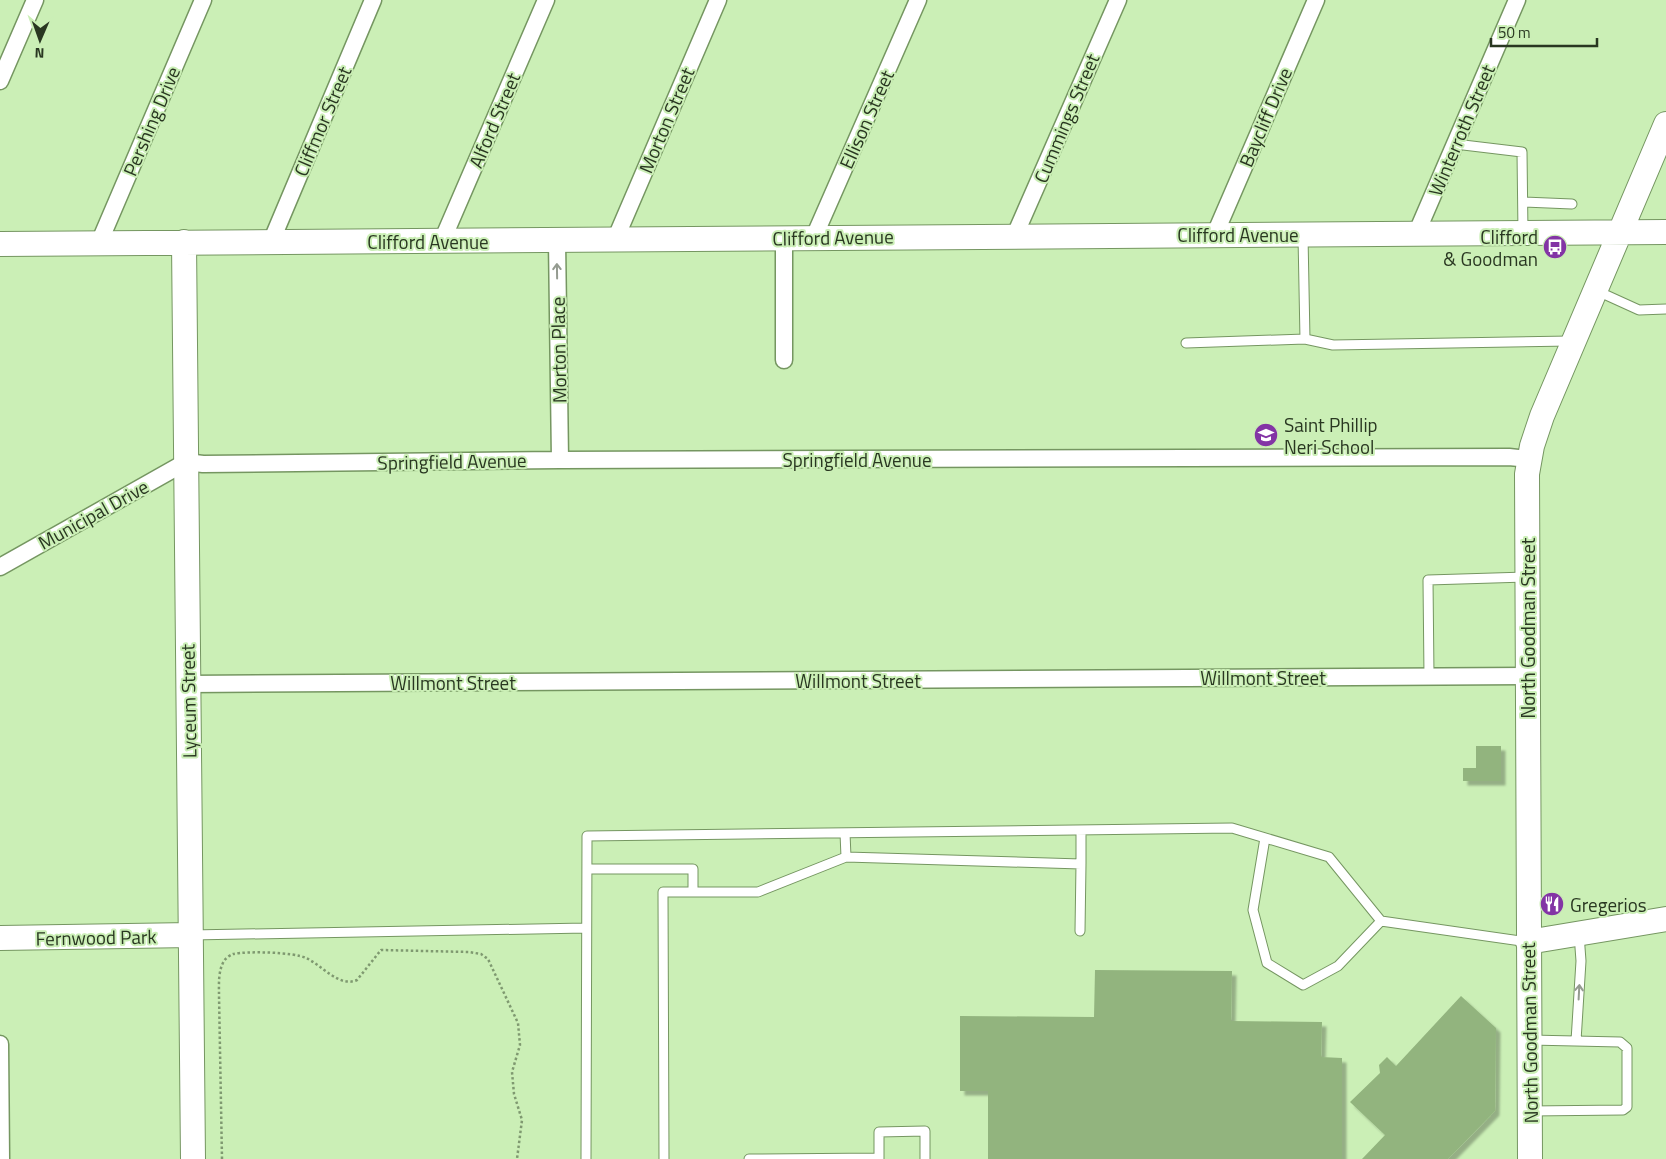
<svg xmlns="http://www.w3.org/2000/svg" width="1666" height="1159" viewBox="0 0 1666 1159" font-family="'Titillium Web',sans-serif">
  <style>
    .building { fill: #92b47e; filter: url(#shadow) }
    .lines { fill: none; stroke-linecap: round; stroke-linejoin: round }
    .lane-casing { stroke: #759661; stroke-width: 11 }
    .street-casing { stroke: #759661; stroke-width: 19 }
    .secondary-casing { stroke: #759661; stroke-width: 26 }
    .path { stroke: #7f9970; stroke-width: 2.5; stroke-dasharray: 2.5 2.5; stroke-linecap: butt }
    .lane { stroke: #fff; stroke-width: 9 }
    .street { stroke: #fff; stroke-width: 16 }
    .secondary { stroke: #fff; stroke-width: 24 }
    .oneway { stroke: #949b90 }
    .labels { text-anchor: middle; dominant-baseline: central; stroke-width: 4; stroke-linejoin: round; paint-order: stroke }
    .street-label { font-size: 19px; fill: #293721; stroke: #cbefb6 }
    .poi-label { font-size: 19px; fill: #293721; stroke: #cbefb6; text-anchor: start }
  </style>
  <defs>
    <filter id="shadow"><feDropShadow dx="4.5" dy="4.5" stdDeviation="1" flood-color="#0004"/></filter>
  </defs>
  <rect width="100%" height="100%" fill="#cbefb6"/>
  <path class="building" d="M1476,746H1501V781H1463V768H1476Z
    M1095,970L1232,971L1231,1021L1322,1022L1321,1057L1342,1058V1159H988V1091H960V1016L1094,1017Z
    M1461,996L1496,1028L1495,1111L1448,1159H1362L1385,1135L1350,1102L1380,1073L1379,1065L1387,1057L1396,1066Z"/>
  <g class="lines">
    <g class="lane-casing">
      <path id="lane" d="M1455,144L1522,152L1523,233
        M1523,202L1572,204
        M1595,290L1639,310L1666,309
        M1305,339L1333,345L1571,341
        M1186,343L1305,339L1303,236
        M1429,676L1428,580L1526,577
        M1265,838L1253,910L1267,963L1303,985L1338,966L1381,921
        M846,857L1081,864V830
        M587,869H693V892
        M1080,931L1081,864
        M191,935L586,928
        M1530,1040L1620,1042L1627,1048V1107L1623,1110L1530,1111
        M1576,1041L1581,961L1579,934
        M586,1159L587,836L1232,828L1329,857L1381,921L1528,942
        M664,1159L663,892H758L846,857L845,833
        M749,1159L879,1158
        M879,1159V1132L925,1131V1159"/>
    </g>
    <g class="street-casing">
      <path id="street" d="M0,81L35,0
        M1417,232L1517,0
        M1215,234L1316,0
        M1015,235L1118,0
        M814,237L918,0
        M784,238V360
        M557,240L560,460
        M615,240L718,0
        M442,241L546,0
        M271,242L373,0
        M99,243L203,0
        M0,567L186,462L203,464L560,460L1509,457L1529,459
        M188,684L1527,676
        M0,1044L1,1159"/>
    </g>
    <g class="secondary-casing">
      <path id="secondary" d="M184,242L193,1159
        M0,244L1666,232
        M0,938L191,935
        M1528,942L1666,919
        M1530,1159L1527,474L1532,446L1542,416L1666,124"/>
    </g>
    <path class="path" d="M222,1159L219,995C219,984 218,971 224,961C226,958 230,955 233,954C247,951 294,952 306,958C322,965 339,988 357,980L381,950L469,952L481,954L488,959L518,1023L520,1045L512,1072L514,1094L522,1120L517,1159"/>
    <use href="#lane" class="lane"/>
    <use href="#street" class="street"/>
    <use href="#secondary" class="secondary"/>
  </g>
  <defs><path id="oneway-shaft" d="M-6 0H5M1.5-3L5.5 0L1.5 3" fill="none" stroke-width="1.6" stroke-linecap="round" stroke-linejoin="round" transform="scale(1.25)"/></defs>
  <g class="oneway">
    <use href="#oneway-shaft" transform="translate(557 271) rotate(-91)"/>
    <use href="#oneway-shaft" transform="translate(1579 992) rotate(-87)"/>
  </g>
  <defs>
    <g id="bus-disc" transform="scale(1.25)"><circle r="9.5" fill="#8334a5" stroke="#cbefb6"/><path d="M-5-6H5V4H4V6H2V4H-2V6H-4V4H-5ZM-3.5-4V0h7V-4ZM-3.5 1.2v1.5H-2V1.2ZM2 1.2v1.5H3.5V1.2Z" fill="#fff"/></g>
    <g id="school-disc" transform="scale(1.25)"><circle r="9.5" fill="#8334a5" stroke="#cbefb6"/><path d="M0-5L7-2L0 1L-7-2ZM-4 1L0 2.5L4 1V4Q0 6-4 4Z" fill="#fff"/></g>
    <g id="restaurant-disc" transform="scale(1.25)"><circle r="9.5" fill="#8334a5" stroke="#cbefb6"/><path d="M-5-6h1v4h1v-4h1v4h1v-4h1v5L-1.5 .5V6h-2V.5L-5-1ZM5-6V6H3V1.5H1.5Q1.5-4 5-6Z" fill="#fff"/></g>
  </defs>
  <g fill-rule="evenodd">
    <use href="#bus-disc" x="1555" y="247"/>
    <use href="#school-disc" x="1266" y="435"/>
    <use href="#restaurant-disc" x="1552" y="904"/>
  </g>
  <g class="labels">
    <g class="street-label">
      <text transform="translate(1265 117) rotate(-67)">Baycliff Drive</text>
      <text transform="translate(1066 118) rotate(-67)">Cummings Street</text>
      <text transform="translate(866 119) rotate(-66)">Ellison Street</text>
      <text transform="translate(494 120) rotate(-67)">Alford Street</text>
      <text transform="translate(666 120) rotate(-67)">Morton Street</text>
      <text transform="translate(151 121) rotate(-67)">Pershing Drive</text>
      <text transform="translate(322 121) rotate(-67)">Cliffmor Street</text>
      <text transform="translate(1461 130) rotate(-67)">Winterroth Street</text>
      <text x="1238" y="234">Clifford Avenue</text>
      <text transform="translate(833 237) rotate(-1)">Clifford Avenue</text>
      <text x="428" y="241">Clifford Avenue</text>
      <text transform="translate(558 350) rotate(-91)">Morton Place</text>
      <text x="857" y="459">Springfield Avenue</text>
      <text transform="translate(452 461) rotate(-1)">Springfield Avenue</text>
      <text transform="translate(93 514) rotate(-29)">Municipal Drive</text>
      <text transform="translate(1527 628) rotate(-90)">North Goodman Street</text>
      <text x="1263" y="677">Willmont Street</text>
      <text x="858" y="680">Willmont Street</text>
      <text x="453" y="682">Willmont Street</text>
      <text transform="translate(188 701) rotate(-91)">Lyceum Street</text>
      <text transform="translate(96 937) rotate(-1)">Fernwood Park</text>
      <text transform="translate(1529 1033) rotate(-91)">North Goodman Street</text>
    </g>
    <g class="poi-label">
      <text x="1538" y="236" text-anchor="end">Clifford<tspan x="1538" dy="22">&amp; Goodman</tspan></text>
      <text x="1284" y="424">Saint Phillip<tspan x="1284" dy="22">Neri School</tspan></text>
      <text x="1570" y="904">Gregerios</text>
    </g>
  </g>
  <g transform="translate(40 40) rotate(182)" stroke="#cbefb6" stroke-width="4" paint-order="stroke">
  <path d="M0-4L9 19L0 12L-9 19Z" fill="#293721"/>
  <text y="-8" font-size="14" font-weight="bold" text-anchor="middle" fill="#293721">N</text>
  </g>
  <path d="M1491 38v8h106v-8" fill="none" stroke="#293721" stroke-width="2.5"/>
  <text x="1498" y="38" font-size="15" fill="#293721" stroke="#cbefb6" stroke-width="4" paint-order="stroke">50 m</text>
</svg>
